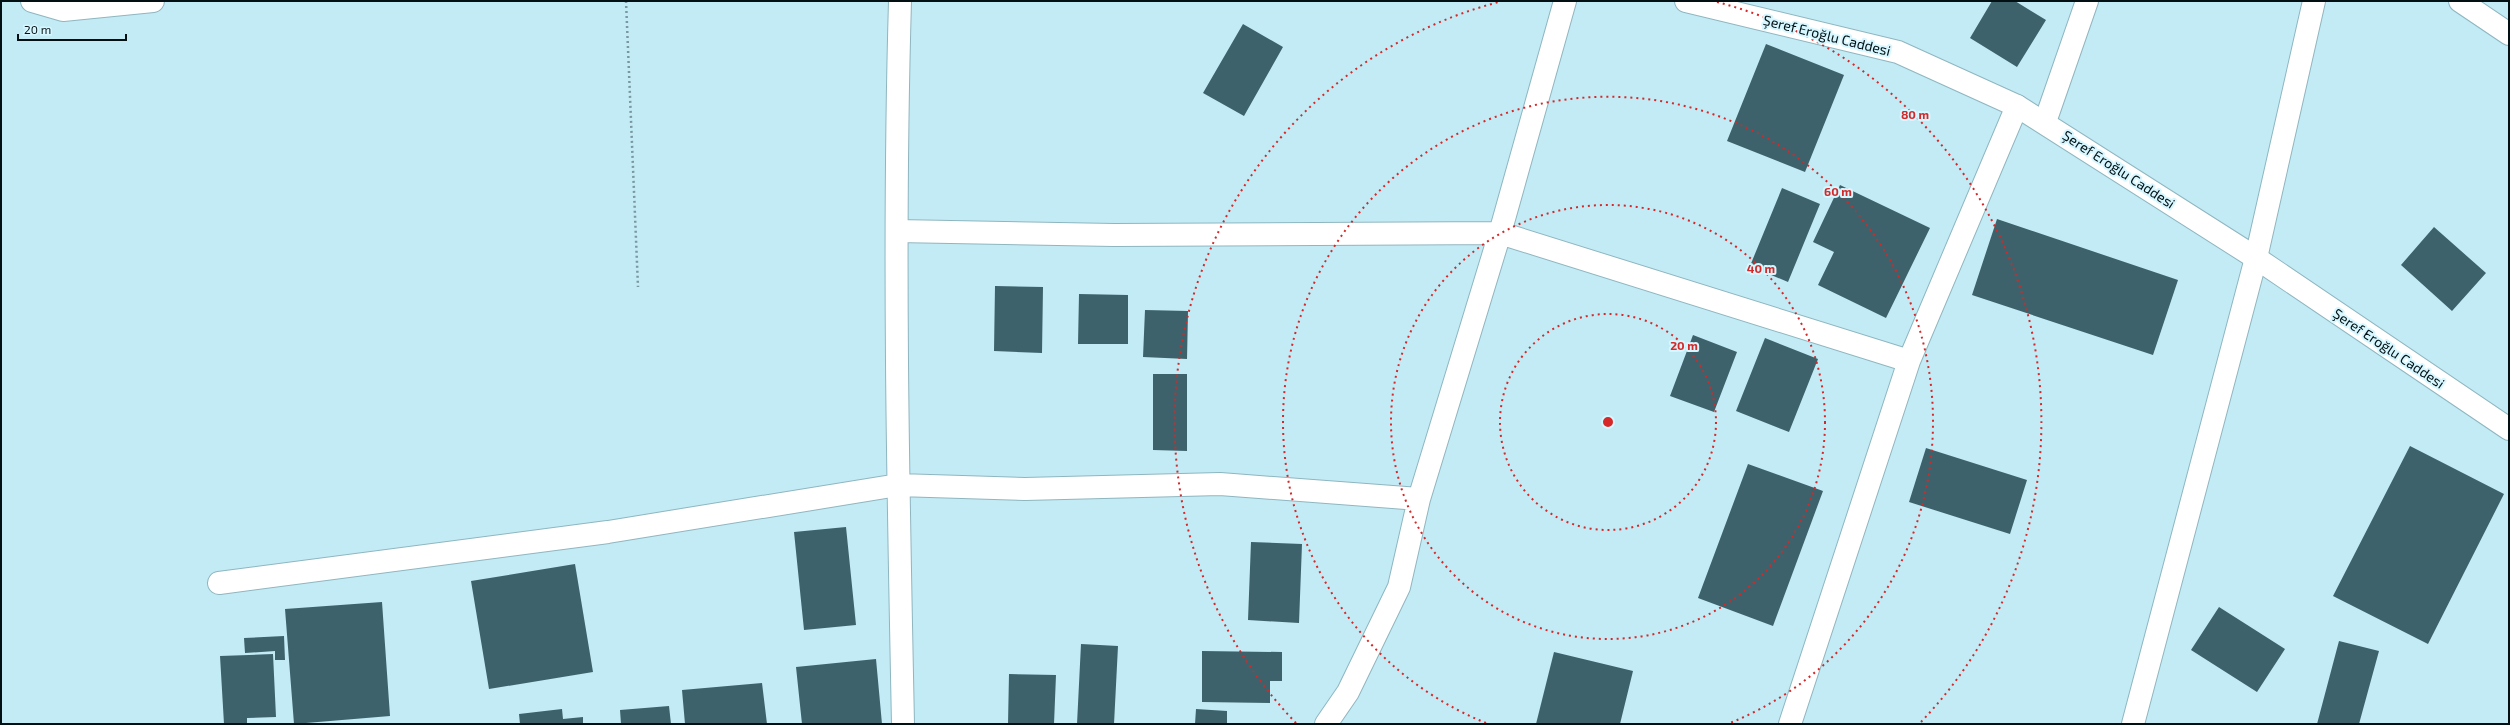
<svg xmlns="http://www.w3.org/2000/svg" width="2510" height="725" viewBox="0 0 2510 725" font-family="'Exo 2',sans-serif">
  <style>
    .building { fill: #3d626b }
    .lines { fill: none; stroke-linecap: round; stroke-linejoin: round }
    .minor-casing { stroke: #8fb6c0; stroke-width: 24 }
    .tertiary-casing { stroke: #8fb6c0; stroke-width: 24 }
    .path { stroke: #79979f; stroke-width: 2.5; stroke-dasharray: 2 3; stroke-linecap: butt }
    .minor { stroke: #fff; stroke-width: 22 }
    .tertiary { stroke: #fff; stroke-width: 22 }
    .ring { fill: none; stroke: #d62828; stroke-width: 2; stroke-dasharray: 2 4 }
    .labels { text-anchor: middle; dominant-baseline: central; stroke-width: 4; stroke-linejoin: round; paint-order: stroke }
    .street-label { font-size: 14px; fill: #020f13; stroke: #d6f7ff }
    .centre { fill: #d62828; stroke: #d6f7ff; stroke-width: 2 }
    .ring-label { font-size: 12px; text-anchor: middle; font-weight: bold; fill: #d62828; stroke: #d6f7ff; stroke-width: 4; stroke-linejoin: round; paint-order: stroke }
  </style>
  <rect width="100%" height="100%" fill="#c2ebf5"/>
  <path class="building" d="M1992,1H2015L2046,20L2017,67L1970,38Z
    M1243,24L1283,47L1244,116L1203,93Z
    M1766,44L1844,75L1805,172L1727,141Z
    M1840,185L1930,228L1886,318L1818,285L1834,252L1813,242Z
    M1782,188L1820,204L1788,282L1750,266Z
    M1997,219L2178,280L2153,355L1972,295Z
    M2434,227L2486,273L2452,311L2401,265Z
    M995,286L1043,287L1042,353L994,351Z
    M1079,294L1128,295V344H1078Z
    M1145,310L1188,311L1187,359L1143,357Z
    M1693,335L1737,352L1714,412L1670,396Z
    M1765,338L1818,359L1789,432L1736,411Z
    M1153,374H1187V451L1153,450Z
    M2410,446L2504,494L2428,644L2333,596Z
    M1926,448L2027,480L2010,534L1909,502Z
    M1748,464L1823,491L1773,626L1698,598Z
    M846,527L856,625L804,630L794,532Z
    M1251,542L1302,544L1299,623L1248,620Z
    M575,564L593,672L489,689L471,581Z
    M382,602L390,716L294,724L285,609Z
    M2219,607L2285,649L2257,692L2191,650Z
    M284,636L285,660H275V651L245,653L244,638Z
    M2339,641L2379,651L2359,724H2317Z
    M1081,644L1118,646L1114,724H1077Z
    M1202,651L1282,652V681H1270V703L1202,702Z
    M1554,652L1633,671L1620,724H1536Z
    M273,654L276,717L247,718V724H224L220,656Z
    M876,659L882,724H802L796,667Z
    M1009,674L1056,675L1054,724H1008Z
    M762,683L767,724H685L682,690Z
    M669,706L671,724H621L620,710Z
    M562,709L563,719L583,717V724H520L519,714Z
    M1196,709L1227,711V724H1195Z"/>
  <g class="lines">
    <g class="minor-casing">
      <path id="minor" d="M32,1L63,10L153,1
        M900,1C893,242 898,483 903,724
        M2460,1L2509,34
        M2045,122L2087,1
        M897,231L1114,235L1500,233L1909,361
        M219,583L608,532L898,485L1025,489L1220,484L1419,499L1500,233L1565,1
        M1326,724L1348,692L1399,587L1419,499
        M1790,724L1909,361L2017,106
        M2133,724L2256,258L2314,1"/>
    </g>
    <g class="tertiary-casing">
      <path id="tertiary" d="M1686,1L1898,52L2017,106L2256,258L2509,429"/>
    </g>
    <path class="path" d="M626,1L638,287"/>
    <use href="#minor" class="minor"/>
    <use href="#tertiary" class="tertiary"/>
  </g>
  <g class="ring">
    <circle cx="1608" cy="422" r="108"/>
    <circle cx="1608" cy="422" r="217"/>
    <path d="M1486 723A325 325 0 1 1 1730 723"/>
    <path d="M1296 723A434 434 0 0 1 1499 2M1717 2A434 434 0 0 1 1920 723"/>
  </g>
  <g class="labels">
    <g class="street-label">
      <text transform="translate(1827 35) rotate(14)">Şeref Eroğlu Caddesi</text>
      <text transform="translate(2119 169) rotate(33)">Şeref Eroğlu Caddesi</text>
      <text transform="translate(2389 348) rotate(34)">Şeref Eroğlu Caddesi</text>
    </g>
  </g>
  <circle cx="1608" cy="422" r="6" class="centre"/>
  <g class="ring-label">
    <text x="1915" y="119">80 m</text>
    <text x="1838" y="196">60 m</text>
    <text x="1761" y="273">40 m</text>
    <text x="1684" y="350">20 m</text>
  </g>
  <rect width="2510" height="725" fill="none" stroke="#020f13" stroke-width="4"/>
  <path d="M18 34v6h108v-6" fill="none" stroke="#020f13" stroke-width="2"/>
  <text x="24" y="34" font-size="12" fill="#020f13" stroke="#d6f7ff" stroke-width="3" paint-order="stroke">20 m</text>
</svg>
